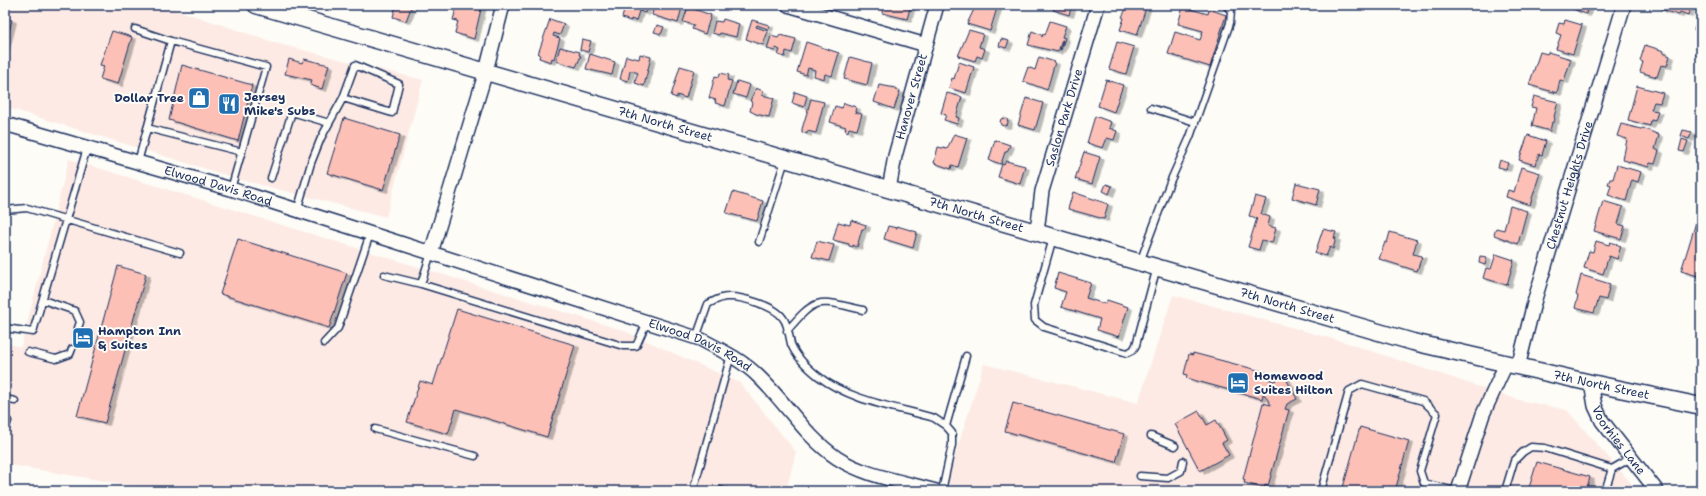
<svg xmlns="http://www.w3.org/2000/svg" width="1706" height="496" viewBox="0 0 1706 496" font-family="'Shantell Sans',sans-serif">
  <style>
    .built { fill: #fdeae4 }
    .building { fill: #fcc0b6; stroke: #1b2f5e; filter: url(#shadow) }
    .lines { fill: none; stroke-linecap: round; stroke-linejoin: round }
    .service-casing { stroke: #1b2f5e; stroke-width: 9 }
    .minor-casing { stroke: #1b2f5e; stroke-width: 16 }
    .tertiary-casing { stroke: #1b2f5e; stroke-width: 19 }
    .service { stroke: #fdfcf7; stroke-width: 6 }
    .minor { stroke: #fdfcf7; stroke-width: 13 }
    .tertiary { stroke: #fdfcf7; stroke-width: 16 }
    .labels { text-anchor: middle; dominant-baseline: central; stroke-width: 4; stroke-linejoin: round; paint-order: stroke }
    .street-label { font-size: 12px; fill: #1b2f5e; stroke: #fdfcf7 }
    .poi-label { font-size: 12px; font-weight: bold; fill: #1b2f5e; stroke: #fdfcf7; text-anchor: start }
  </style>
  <defs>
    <filter id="shadow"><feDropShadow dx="4.5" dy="2.5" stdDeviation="0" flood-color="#0004"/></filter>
  </defs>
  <rect width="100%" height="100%" fill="#fdfcf7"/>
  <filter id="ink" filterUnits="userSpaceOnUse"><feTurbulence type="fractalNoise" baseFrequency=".025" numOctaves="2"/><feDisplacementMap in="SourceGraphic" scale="8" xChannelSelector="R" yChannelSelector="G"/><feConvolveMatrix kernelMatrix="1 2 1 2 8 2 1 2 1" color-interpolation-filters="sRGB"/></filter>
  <g filter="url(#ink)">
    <path class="built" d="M5,5H162L279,44L423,80L386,217L242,180L5,107Z
      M69,159L622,330L740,383L796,452L786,491H163L5,464V343L21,347Z
      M1173,295L1344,342L1519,400L1567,410L1638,491H968L946,484L984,364L1138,403Z"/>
    <path class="building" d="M396,5H412L406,21L393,17Z
      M457,5H482L474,39L455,33L458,21L453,20Z
      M619,5H648L645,13L639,11L636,21L631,19V21L622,18L625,7Z
      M654,5L682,7L678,23L652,15Z
      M878,5H911L907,19L882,13L883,9L878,7Z
      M976,5H992L991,6L997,8L990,31L967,24Z
      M1055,5H1072L1069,15L1053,10Z
      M1128,5L1146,8L1137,35L1120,30L1124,18L1122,17Z
      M1574,5H1588L1586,14L1573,9Z
      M1663,5H1691L1688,15L1680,12L1679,15L1662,10Z
      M688,7L711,15L705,34L692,29L694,25L683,22Z
      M1183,7L1208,14L1209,9L1226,15L1210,67L1168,54L1175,32L1200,40L1203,31L1178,24Z
      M1701,9V33L1694,30Z
      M5,18L12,20L5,47Z
      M550,19L564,24L560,35L554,33L553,36L560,38L554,59L552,58L551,62L539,58L540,54H538Z
      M723,19L739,24L736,37L720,33L719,35L712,33L715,21L722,22Z
      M752,20L769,25L768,29L757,25L756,27L768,31L763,45L746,39Z
      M1565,20L1582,25L1573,54L1556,49L1561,35L1556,33L1559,23L1564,24Z
      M1050,21L1066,26L1062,37L1065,38L1061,50H1060L1063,40H1062L1058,52L1028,45L1032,31L1042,35V37L1043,34L1045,35Z
      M657,25L664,27L661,34L654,32Z
      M969,30L983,34L979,47L985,49L982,58L977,56L975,61L958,56Z
      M112,31L132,37L118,84L100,79L104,66L100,65Z
      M780,35L796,39L792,53L786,51L785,57L778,55L780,50L776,48L775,51L767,49L771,36L778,38Z
      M582,39L591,41L588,52L580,50Z
      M1001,39L1009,41L1006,48L999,46Z
      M806,42L839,53L832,76L825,74L824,79L814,76L815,70L808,68L806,75L797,72Z
      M1117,42L1134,47L1126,74L1109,69Z
      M1645,45L1664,51L1663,53L1670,56L1667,66L1661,65L1657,77L1640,72L1643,62L1640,61Z
      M560,47L580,52L579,55L581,56L576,67L556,61Z
      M1697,50L1701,51V57L1696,56Z
      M1540,52L1547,54L1548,52L1571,59L1564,81L1560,80L1557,93L1529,85Z
      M590,54L615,62L612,75L586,69Z
      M640,54L651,57L644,86L635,83L636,77L638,73L633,71H630L628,81L620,79L626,56L639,59Z
      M850,57L872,63L867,85L844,79Z
      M1039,57L1055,62L1047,90L1023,81L1028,67L1035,70Z
      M289,59L302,63L304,59L329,65L322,89L310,85L312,80L285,74Z
      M959,62L974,67L966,93L949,88L952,78L954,79Z
      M182,65L252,85L238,141L169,120Z
      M680,66L694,70L686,98L677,95V98L671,96Z
      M720,73L729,75L727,80L732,81L725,106L715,103L716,100L709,98L715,76L719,77Z
      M1106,80L1123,85L1114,112L1098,106Z
      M737,81L750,85L746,98L733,94Z
      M879,85L896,88L895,90L900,91L894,109L874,102Z
      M1637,86L1663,93L1660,103L1654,102L1651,110L1658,111L1655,121L1651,120L1650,126L1628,120Z
      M756,88L763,91L762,95L774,98L769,117L756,114L750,111L752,102L750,101Z
      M795,92L807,96L804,107L792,103Z
      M947,93L962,97L956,117L959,118L957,124L944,120L946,115L941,113Z
      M1534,96L1558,102L1554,117L1555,118L1554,122H1552L1550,131L1532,126L1536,108L1531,107Z
      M1026,98L1043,103L1035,130L1018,125Z
      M811,99L824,102L816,133L807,131V134L802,132V129Z
      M844,103L856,107L855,112L862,114L857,130L849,128L848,132L845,130L846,127L830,122L835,106L842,108Z
      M1095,116L1111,122L1109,128L1117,131L1114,140L1107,138L1103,148L1087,143Z
      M344,118L400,135L383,190L327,173Z
      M1000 122a4 4 0 1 1 8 0a4 4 0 1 1-8 0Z
      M1621,124L1641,129L1643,128L1659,135L1655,149L1659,151L1655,164L1650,163L1649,167L1623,160L1627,139L1617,136Z
      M1683,130L1692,132L1689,139L1681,136Z
      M954,134L967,138L958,167L952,165L951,169L934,163L938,147L947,149Z
      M1528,135L1546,141L1542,155L1539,154L1535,165L1519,160Z
      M1682,139L1688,141L1684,152L1679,151Z
      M995,140L1010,145L1007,152H1005L1001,164L989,160Z
      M1084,152L1100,157L1092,184L1075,179Z
      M1500,160L1508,163L1506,169L1498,167Z
      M1006,161L1025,166L1020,184L998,177L1002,164L1004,165Z
      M1617,165L1641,172L1638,182L1632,180L1626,201L1608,195L1611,185L1608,184L1610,179H1613Z
      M1521,167L1540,173L1530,205L1506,197L1508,190L1514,192Z
      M1296,183L1320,189L1316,205L1292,198Z
      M1106,184L1112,186L1109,194L1103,191Z
      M733,192L763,201L757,221L726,213Z
      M1073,192L1108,204L1104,219L1068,209Z
      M1255,196L1266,199L1261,214L1270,217L1268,226L1276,228L1272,243L1262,240L1259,250L1248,247L1257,218L1249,216Z
      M1603,201L1623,207L1618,224L1625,226L1621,239L1594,231Z
      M1510,206L1527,211L1518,244L1494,235L1496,228L1504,230Z
      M1701,206V277L1681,271Z
      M851,220L866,225L865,229H862L857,247L853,245V247L849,246V244L833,240L838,222L850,225Z
      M888,226L897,228V226L917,232L913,248L884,239Z
      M1323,229L1336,232L1334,238H1336L1333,249L1330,247L1326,256L1315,253Z
      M1390,232L1417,240L1413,254L1422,256L1417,271L1379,259L1385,242L1387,243Z
      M238,239L347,273L329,328L220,294Z
      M817,241L834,245L829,261L812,257Z
      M1596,241L1609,245L1610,242L1621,246L1617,259L1609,256L1603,274L1584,268L1589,251L1593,252Z
      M1496,254L1514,260L1507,285L1483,278L1486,268L1491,269Z
      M1480,256L1487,257L1485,265L1479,263Z
      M118,266L146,274L105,423L77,416Z
      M1058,273L1091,283L1086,298L1105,304L1107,300L1128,307L1119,337L1097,330L1100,319L1061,307L1066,292L1054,288Z
      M1581,275L1610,284L1606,300L1599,298L1594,313L1575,308L1578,296L1576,295Z
      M457,309L575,345L547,437L456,409L448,434L407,422L420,381L433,385Z
      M1193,353L1269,373L1268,379L1274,381L1284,375L1297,399L1287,404L1285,409L1289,410L1268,486L1265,485L1264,488L1244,483L1245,480L1243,479L1263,403L1271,405L1265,395L1263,394L1262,399L1186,378L1187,375L1184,374L1189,354L1193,355Z
      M1013,403L1124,434L1116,462L1005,431Z
      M1199,411L1207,425L1216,420L1227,440L1222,443L1229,455L1200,471L1175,424Z
      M1360,427L1409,441L1395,491H1342Z
      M1537,462L1590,477L1586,491H1528Z
      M720,486L738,491H718Z
      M744,488L755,491H743Z"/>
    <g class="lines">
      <g class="service-casing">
        <path id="service" d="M135,29L171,41
          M1151,108L1195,122
          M147,128L242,152
          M138,162L171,41L266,67L231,189
          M271,178L292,112L329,123
          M5,210L27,208L180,253
          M297,211L311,163L321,138L343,98L355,65L399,84L392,113L343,98
          M1053,238L1034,305L1035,320L1044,327L1127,353L1133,350L1136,345L1157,267
          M759,242L785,160
          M1140,262L1170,182L1190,137L1230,23L1231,11L1226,5
          M384,275L421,284L623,346H636L647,322
          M421,284L431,253
          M43,300L75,311L80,322L78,328
          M5,328L33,332L87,148
          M787,331C817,295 819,300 863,310
          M696,338L708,304C714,301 721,297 727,297C741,296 775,306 783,318C788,324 789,336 791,344C796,357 808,368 818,376C850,401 896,407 934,418L946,426L952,433V445L942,491
          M324,343L338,328L370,234
          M28,352L56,359L70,354L72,349
          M5,399L15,401
          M946,426L966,356
          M5,429L8,421
          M375,429L475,456
          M1151,436L1175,446
          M1140,476L1168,478L1181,471L1183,461
          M693,491L731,355
          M1321,491L1349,391L1362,384L1423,401L1437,414L1420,471L1424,483L1455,491
          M1505,491L1514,461L1523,452L1531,447L1545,448L1612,469L1631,458
          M1605,491L1612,469"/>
      </g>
      <g class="minor-casing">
        <g id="minor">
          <path d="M788,5L926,45"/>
          <path id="s1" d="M5,124L231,189L700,339C721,350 742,360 759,377C787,404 805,436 837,458C864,476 905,482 936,491"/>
          <path id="s2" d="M889,189L895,156L937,5"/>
          <path id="s3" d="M1037,232L1042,191L1098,5"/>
          <path d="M431,253L486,71L503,5"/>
          <path id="s4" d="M1518,367L1535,299L1624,5"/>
          <path id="s5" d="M1591,383L1595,406L1602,421L1657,491"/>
          <path d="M1458,491L1483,414L1506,364"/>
        </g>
      </g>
      <g class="tertiary-casing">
        <g id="tertiary">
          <path id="s6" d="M256,5L1413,342L1591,383L1701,406"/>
        </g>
      </g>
      <use href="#service" class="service"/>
      <use href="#minor" class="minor"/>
      <use href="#tertiary" class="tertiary"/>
    </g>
  </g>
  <defs>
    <g id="shop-square" transform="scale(1.15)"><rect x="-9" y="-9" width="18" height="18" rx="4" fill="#1f6fb2" stroke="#fdfcf7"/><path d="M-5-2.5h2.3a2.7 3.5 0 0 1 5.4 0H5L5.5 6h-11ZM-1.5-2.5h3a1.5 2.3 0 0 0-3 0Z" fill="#fff"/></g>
    <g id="restaurant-square" transform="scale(1.15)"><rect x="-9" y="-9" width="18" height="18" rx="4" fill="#1f6fb2" stroke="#fdfcf7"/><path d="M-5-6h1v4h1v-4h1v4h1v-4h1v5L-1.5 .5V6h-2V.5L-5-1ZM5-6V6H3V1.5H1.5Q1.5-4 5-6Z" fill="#fff"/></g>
    <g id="hotel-square" transform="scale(1.15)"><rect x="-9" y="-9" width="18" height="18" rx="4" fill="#1f6fb2" stroke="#fdfcf7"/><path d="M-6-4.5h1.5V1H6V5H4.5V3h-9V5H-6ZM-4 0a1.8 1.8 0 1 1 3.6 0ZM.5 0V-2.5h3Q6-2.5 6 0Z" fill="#fff"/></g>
  </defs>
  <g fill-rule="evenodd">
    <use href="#shop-square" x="199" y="98"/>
    <use href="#restaurant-square" x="229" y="104"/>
    <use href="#hotel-square" x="83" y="338"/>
    <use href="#hotel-square" x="1238" y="383"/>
  </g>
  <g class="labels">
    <g class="street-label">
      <text stroke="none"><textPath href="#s2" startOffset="95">Hanover Street</textPath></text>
      <text stroke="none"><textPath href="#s3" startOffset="118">Saslon Park Drive</textPath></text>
      <text stroke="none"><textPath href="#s6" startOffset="426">7th North Street</textPath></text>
      <text stroke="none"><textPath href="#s4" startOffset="189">Chestnut Heights Drive</textPath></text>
      <text stroke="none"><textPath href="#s1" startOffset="222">Elwood Davis Road</textPath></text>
      <text stroke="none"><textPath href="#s6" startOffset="750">7th North Street</textPath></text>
      <text stroke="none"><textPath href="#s6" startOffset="1074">7th North Street</textPath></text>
      <text stroke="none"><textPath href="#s1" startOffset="730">Elwood Davis Road</textPath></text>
      <text stroke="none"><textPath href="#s6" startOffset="1398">7th North Street</textPath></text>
      <text stroke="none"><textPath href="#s5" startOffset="65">Voorhies Lane</textPath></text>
    </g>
    <g class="poi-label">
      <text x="244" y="97">Jersey<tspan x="244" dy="14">Mike's Subs</tspan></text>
      <text x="184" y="98" text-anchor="end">Dollar Tree</text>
      <text x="98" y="331">Hampton Inn<tspan x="98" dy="14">&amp; Suites</tspan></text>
      <text x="1254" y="376">Homewood<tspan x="1254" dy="14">Suites Hilton</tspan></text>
    </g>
  </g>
  <rect width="1706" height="496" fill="none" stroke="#fdfcf7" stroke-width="20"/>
  <rect x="10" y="10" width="1686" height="476" fill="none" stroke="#1b2f5e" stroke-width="1.5" filter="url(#ink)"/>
</svg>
